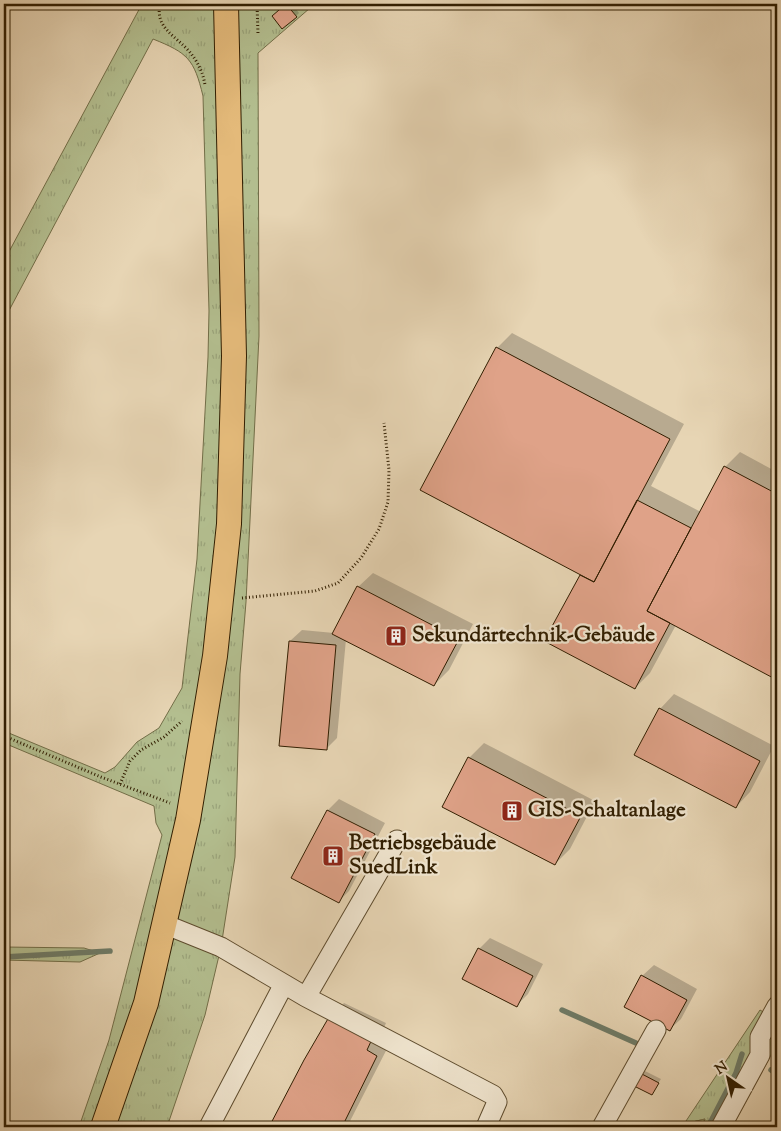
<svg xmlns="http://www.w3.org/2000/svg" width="781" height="1131" viewBox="0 0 781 1131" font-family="'Sorts Mill Goudy',serif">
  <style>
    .grass { fill: url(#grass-tufts); stroke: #726e48 }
    .forest { fill: url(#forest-firs); stroke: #726e48 }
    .shadow { fill: #0003 }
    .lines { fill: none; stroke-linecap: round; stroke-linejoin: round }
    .stream { stroke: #6e7b67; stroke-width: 5.5 }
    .building { fill: #dfa288; stroke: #311e01 }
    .minor-casing { stroke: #5e4c2e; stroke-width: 21 }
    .major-casing { stroke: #311e01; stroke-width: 26 }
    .path { stroke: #311e01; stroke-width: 3; stroke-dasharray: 1 2.5; stroke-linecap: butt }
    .minor { stroke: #efe4ce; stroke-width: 19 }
    .major { stroke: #e4ba7a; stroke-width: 24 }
    .labels { text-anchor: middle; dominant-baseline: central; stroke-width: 4.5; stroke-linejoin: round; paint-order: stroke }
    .poi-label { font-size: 21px; font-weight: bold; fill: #311e01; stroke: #efe4ce; text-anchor: start }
  </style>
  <defs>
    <pattern id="grass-tufts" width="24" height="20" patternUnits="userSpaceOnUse" patternTransform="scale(1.25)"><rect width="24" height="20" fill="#b3be8f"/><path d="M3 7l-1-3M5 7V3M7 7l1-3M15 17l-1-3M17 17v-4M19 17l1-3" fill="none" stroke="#9aa37a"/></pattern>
    <pattern id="forest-firs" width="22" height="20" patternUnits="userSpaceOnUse" patternTransform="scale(1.25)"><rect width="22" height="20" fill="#b3be8f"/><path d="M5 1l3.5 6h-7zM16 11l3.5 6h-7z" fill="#9aa37a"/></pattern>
  </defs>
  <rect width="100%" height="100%" fill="#e7d5b4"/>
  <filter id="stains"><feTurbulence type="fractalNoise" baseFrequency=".004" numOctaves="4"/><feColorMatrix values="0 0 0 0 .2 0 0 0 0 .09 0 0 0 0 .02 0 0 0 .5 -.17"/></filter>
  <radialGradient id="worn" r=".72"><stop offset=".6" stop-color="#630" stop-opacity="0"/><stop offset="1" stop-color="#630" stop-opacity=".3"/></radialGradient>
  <path class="grass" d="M142,4H307L310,8L258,53L259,336L246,602L240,674L235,857L221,947L205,1015L167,1127H79L109,1040L162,835L156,823L154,806L4,743V731L105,773L115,767L137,742L159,728L182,688L197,559L208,357L209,311L203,96C194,59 188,53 153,39L4,320V261Z
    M4,947L84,948L100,953L80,962L4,960Z
    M760,1010L777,1020V1044L732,1127H701L705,1119L684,1124Z"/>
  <path class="forest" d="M705,1119L701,1127H682L684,1124Z"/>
  <path class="shadow" d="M288,4H292L299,13L296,16L277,12Z
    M512,333L684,424L651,486L701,512L725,467L740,452L777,472V678L676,625L650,673L635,688L546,641L582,574L422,490L497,348Z
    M373,573L473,624L449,670L434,685L346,639L337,738L326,749L290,641L302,630L334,633L358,587Z
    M674,694L774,746L750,792L736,807L660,709Z
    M484,743L595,801L570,849L555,864L469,758Z
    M339,799L385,823L349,891L338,902L293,878L328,810Z
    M490,938L543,964L528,994L517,1005L479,949Z
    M654,965L697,989L681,1019L669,1030L642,976Z
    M344,1003L386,1023L381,1035L391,1041L347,1127H271L330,1018Z
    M645,1071L661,1079L652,1093L641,1074Z"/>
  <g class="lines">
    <path class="stream" d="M4,957L110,951
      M562,1010L636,1043
      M771,1070L777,1074
      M708,1127L736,1073L742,1054"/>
  </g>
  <path class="building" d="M286,4L297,17L282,29L272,16Z
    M496,347L670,439L594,582L420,490Z
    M724,466L777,494V680L647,611Z
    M637,500L691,528L647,611L670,623L635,689L544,641L580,575L594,582Z
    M357,586L459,639L434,686L332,634Z
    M289,641L336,645L327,750L279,746Z
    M659,708L760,761L736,808L634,755Z
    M468,757L581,816L555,865L442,807Z
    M327,810L375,834L339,903L291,878Z
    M478,948L533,976L517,1007L462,979Z
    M641,975L687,1000L670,1031L624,1007Z
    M329,1017L373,1037L367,1050L377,1056L342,1127H269L304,1060Z
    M640,1073L659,1083L652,1095L634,1086Z"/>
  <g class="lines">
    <g class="minor-casing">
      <path id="minor" d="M164,924L221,947L284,984
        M306,997L493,1095L497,1102L486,1127
        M209,1127L284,984L306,997L397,840
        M602,1127L656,1030
        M721,1127L760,1055V1037L777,1006"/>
    </g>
    <g class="major-casing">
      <path id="major" d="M103,1127L146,1003L188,820L215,656L229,524L234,356L226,4"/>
    </g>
    <path class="path" d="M160,4C155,27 174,35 188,50C197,60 203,72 205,85
      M257,4L258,34
      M242,598L315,591L338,583L361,558L379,529L388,502L389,470L384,423
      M4,736L101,777L170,803
      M120,784L130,761L141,750L164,737L182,721"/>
    <use href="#minor" class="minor"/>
    <use href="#major" class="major"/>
  </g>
  <defs>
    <g id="building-square" transform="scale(1.125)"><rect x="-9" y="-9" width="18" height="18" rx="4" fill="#8f2418" stroke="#efe4ce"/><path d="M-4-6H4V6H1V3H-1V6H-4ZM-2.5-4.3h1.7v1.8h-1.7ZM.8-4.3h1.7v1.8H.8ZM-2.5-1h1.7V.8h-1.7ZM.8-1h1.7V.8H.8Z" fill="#fff"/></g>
  </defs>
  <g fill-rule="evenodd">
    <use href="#building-square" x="396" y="636"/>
    <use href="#building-square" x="512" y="811"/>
    <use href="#building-square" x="333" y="856"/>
  </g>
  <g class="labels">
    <g class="poi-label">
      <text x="412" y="636">Sekundärtechnik-Gebäude</text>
      <text x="528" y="811">GIS-Schaltanlage</text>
      <text x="349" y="844">Betriebsgebäude<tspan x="349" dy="24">SuedLink</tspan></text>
    </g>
  </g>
  <rect width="781" height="1131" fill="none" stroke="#e7d5b4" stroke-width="20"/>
  <rect x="5" y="5" width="771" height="1121" fill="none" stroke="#311e01" stroke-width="2.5"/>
  <rect x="10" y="10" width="761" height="1111" fill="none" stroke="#311e01"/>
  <g transform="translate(728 1078) rotate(326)" stroke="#efe4ce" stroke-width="4" paint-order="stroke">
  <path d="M0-4L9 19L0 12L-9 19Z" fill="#311e01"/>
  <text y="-8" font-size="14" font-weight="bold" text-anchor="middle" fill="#311e01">N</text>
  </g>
  <rect width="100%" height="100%" filter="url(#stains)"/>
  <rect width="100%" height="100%" fill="url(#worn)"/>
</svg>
